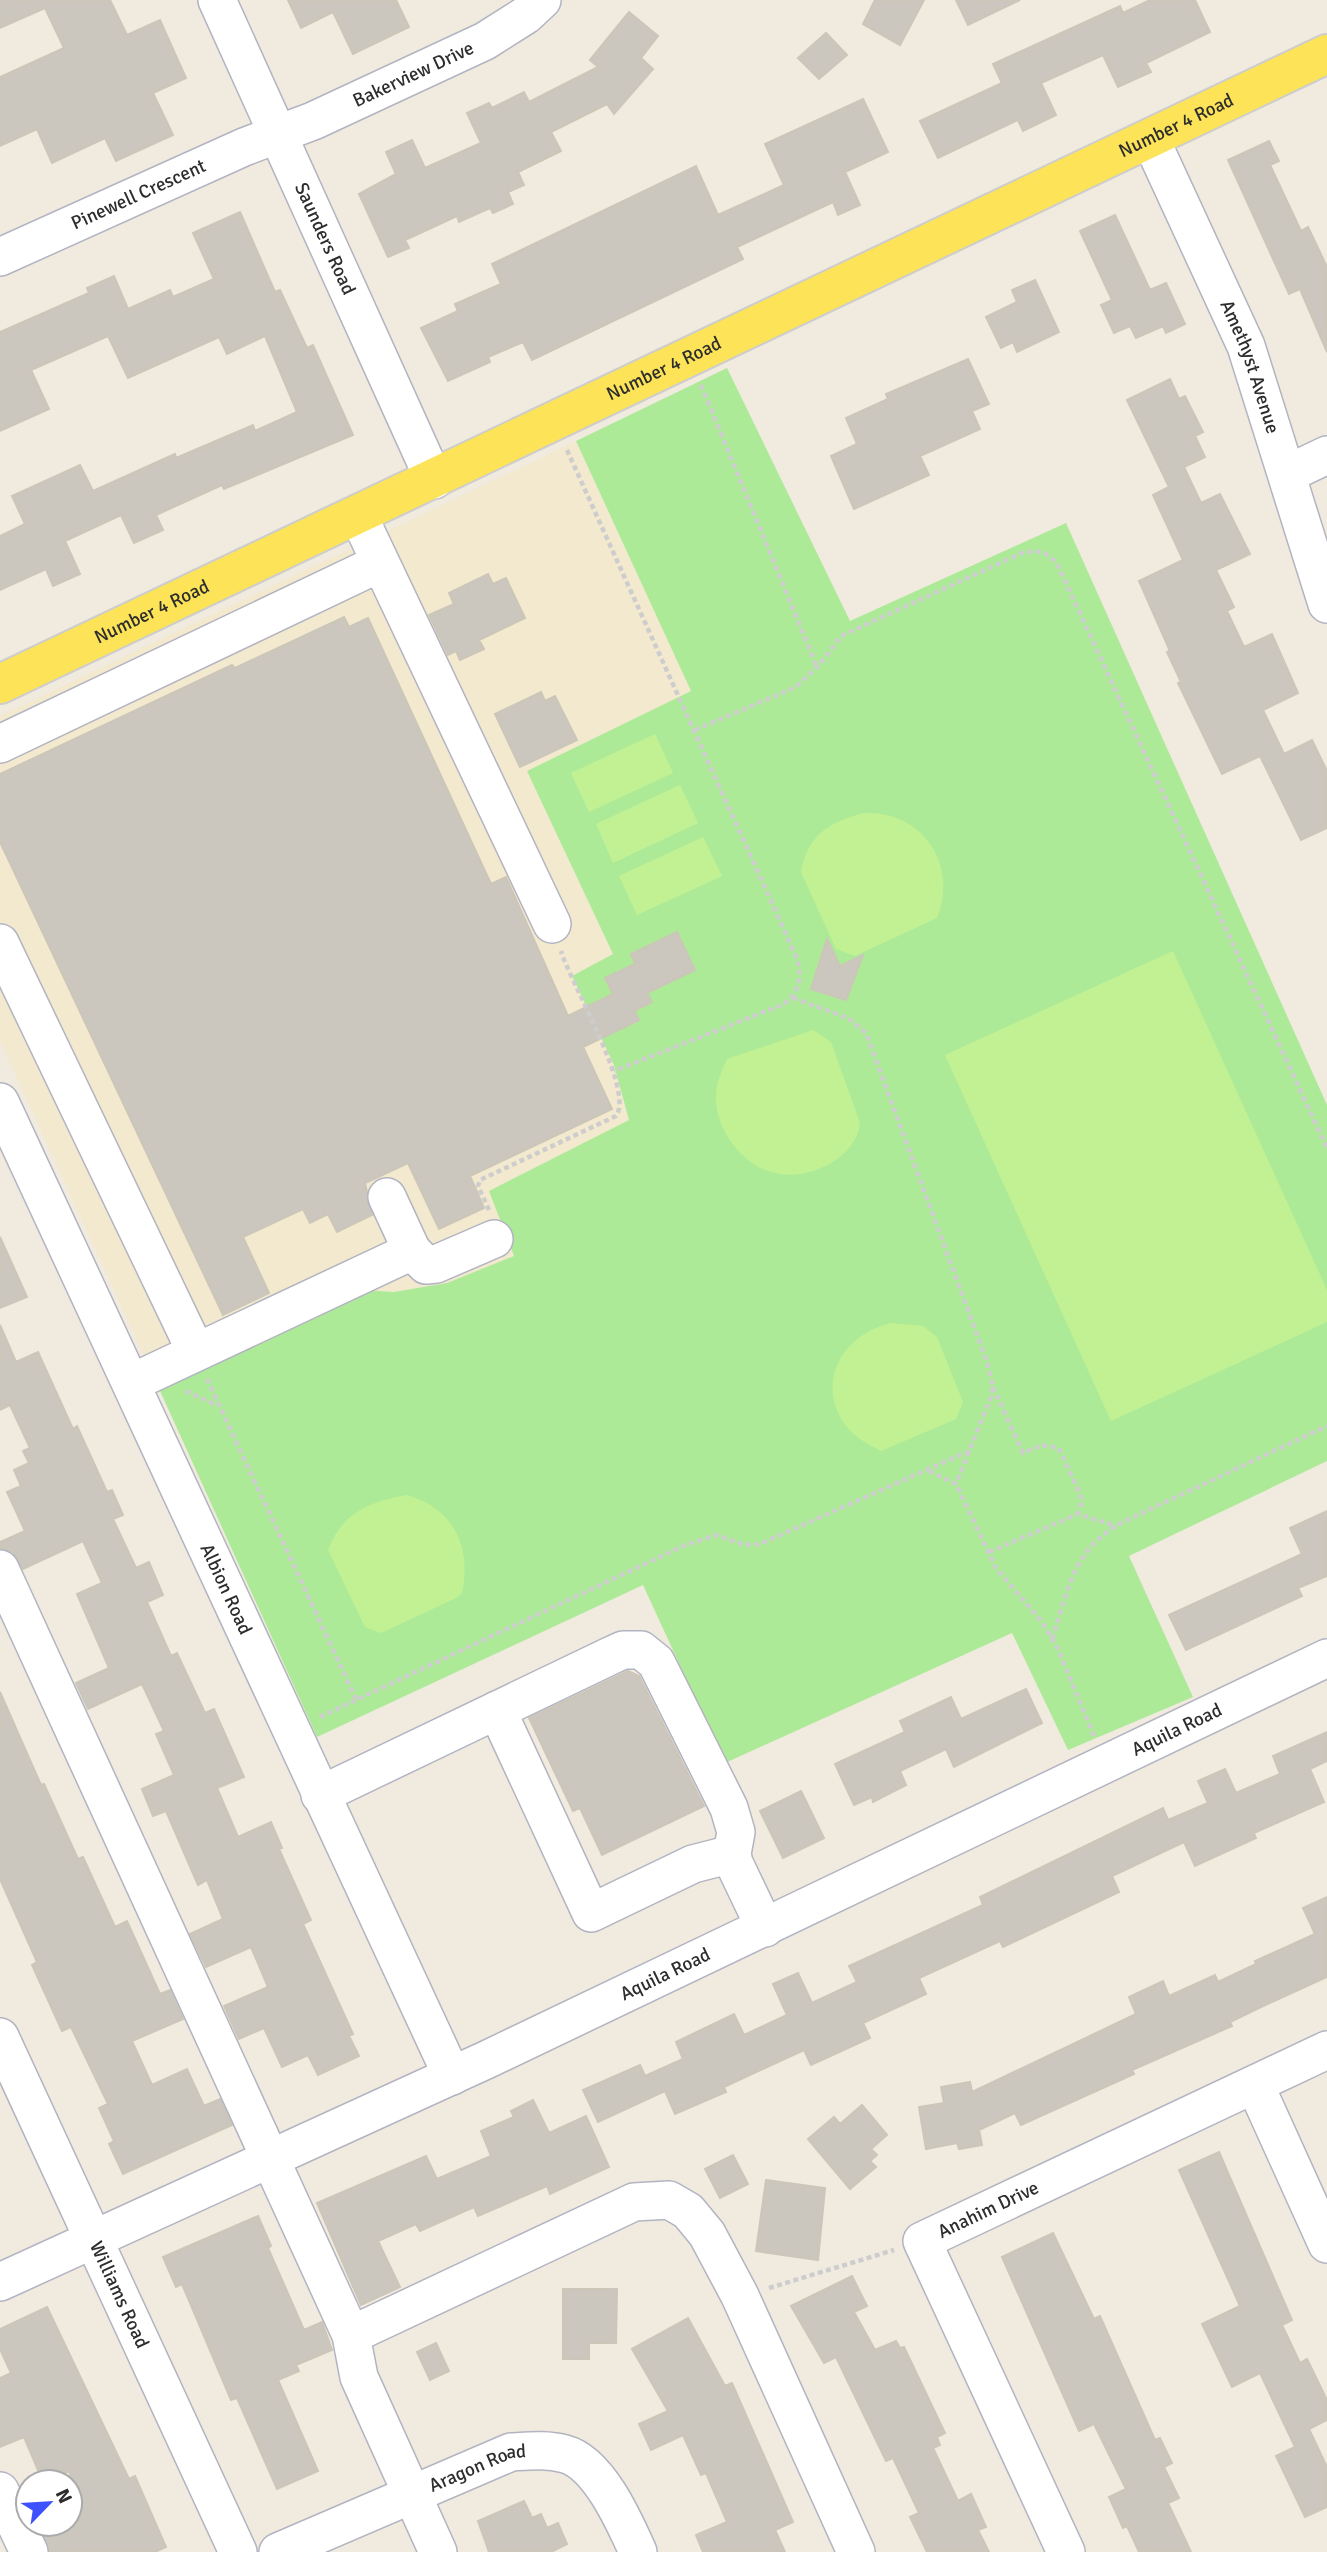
<svg xmlns="http://www.w3.org/2000/svg" width="1327" height="2552" viewBox="0 0 1327 2552" font-family="Signika,sans-serif">
  <style>
    .education { fill: #f2e9ce }
    .green { fill: #adea98 }
    .pitch { fill: #c2f193 }
    .building { fill: #cbc7be; stroke: #ccc6b8; stroke-width: 2 }
    .lines { fill: none; stroke-linecap: round; stroke-linejoin: round }
    .minor-casing { stroke: #b3b4c2; stroke-width: 40 }
    .major-casing { stroke: #cdcdcd; stroke-width: 42 }
    .path { stroke: #cdcdcd; stroke-width: 4.5; stroke-dasharray: 5 3.5; stroke-linecap: butt }
    .minor { stroke: #fff; stroke-width: 37 }
    .major { stroke: #fce358; stroke-width: 38 }
    .labels { text-anchor: middle; dominant-baseline: central; stroke-width: 5; stroke-linejoin: round; paint-order: stroke }
    .street-label { font-size: 19px; fill: #2d2d2d; stroke: #fff }
  </style>
  <rect width="100%" height="100%" fill="#f0eadf"/>
  <path class="education" d="M576,441L691,691L527,771L613,954L572,976L614,1065L629,1120L489,1191L515,1256L447,1283L394,1292L349,1289L156,1382L0,1041V716Z"/>
  <path class="green" d="M727,368L850,621L1066,523L1327,1105V1461L1129,1556L1193,1697L1068,1750L1012,1633L725,1763L643,1585L317,1737L156,1382L349,1289L394,1292L447,1283L514,1256L489,1191L629,1120L614,1065L572,976L613,954L527,771L691,691L576,441Z"/>
  <path class="pitch" d="M655,734L673,773L589,812L571,773Z
    M680,785L698,823L613,863L596,824Z
    M863,813C921,810 959,863 937,918L855,956L836,949L801,872C808,835 828,823 863,813Z
    M703,837L722,876L637,915L619,876Z
    M1173,951L1327,1290V1322L1111,1421L945,1055Z
    M813,1030L831,1042L860,1123C856,1159 808,1181 775,1173C742,1166 715,1129 716,1096C716,1083 722,1071 727,1059Z
    M891,1323L923,1326L937,1337L963,1402L956,1419L881,1451C869,1444 855,1438 846,1426C814,1382 843,1334 891,1323Z
    M407,1495C453,1508 472,1546 462,1593L456,1598L381,1633L365,1627L328,1550C342,1513 369,1502 407,1495Z"/>
  <path class="building" d="M0,0H110L127,35L160,20L186,78L153,93L173,135L116,161L105,138L52,163L37,129L0,146V77L64,48L45,8L0,28Z
    M288,0H396L409,27L353,54L333,12L301,28Z
    M875,0H924L900,45L863,24Z
    M956,0H1020L968,25Z
    M1150,0H1195L1210,32L1146,63L1151,72L1118,87L1103,55L1041,83L1056,115L1023,131L1018,120L938,158L920,121L1002,83L993,64L1120,6L1123,13Z
    M629,12L658,36L641,58L653,69L614,114L607,104L551,132L561,151L518,172L524,185L508,192L513,204L493,213L490,208L459,222L457,216L405,240L409,248L388,257L359,194L396,174L386,152L412,140L425,168L481,143L467,113L489,103L492,108L524,92L529,102L598,67L590,60Z
    M826,33L847,55L819,79L798,58Z
    M863,99L888,152L845,172L860,205L838,215L833,202L737,247L743,259L532,360L523,342L488,357L490,362L448,381L421,328L458,311L455,304L501,284L492,264L696,166L718,215L784,185L765,144Z
    M1269,141L1279,161L1270,165L1301,231L1308,227L1327,267V352L1300,289L1289,294L1228,160Z
    M240,212L275,292L280,290L307,348L313,345L353,435L224,489L222,485L156,515L163,530L134,543L121,515L65,541L80,574L53,586L46,569L0,590V536L25,524L12,496L80,465L93,491L175,454L176,458L253,425L255,431L297,412L265,336L227,354L219,337L128,378L108,336L31,370L49,409L0,431V332L89,293L87,288L114,276L128,309L170,290L173,297L214,279L193,233Z
    M1115,215L1150,290L1166,283L1185,324L1166,333L1163,326L1136,338L1130,326L1114,333L1101,305L1112,300L1080,231Z
    M1035,280L1059,332L1017,352L1013,342L1001,348L986,317L1017,302L1012,290Z
    M968,359L989,404L972,411L980,429L920,456L929,475L854,509L831,456L857,444L846,418L888,399L886,394Z
    M1170,379L1179,399L1185,396L1203,432L1195,436L1205,457L1184,467L1201,503L1220,494L1250,554L1216,570L1234,607L1227,611L1244,647L1272,634L1298,693L1263,710L1284,754L1312,740L1327,771V828L1301,840L1260,756L1222,774L1178,683L1181,682L1167,652L1170,651L1139,581L1183,560L1153,495L1169,487L1127,400Z
    M488,574L493,584L506,578L525,618L479,640L484,649L460,660L456,651L448,655L429,615L454,604L449,593Z
    M344,617L349,627L368,618L491,884L506,877L568,1016L613,994L605,978L635,964L631,954L677,932L695,970L647,993L652,1002L634,1011L639,1020L583,1047L612,1109L470,1176L484,1208L439,1229L408,1163L365,1183L372,1215L337,1232L328,1214L310,1223L303,1209L243,1237L269,1293L223,1315L0,842V774L232,665L235,668Z
    M541,692L545,701L555,696L577,740L520,767L495,714Z
    M827,939L840,966L863,955L846,1000L811,989Z
    M0,1237L27,1297L0,1308Z
    M0,1325L16,1362L38,1352L73,1429L77,1426L107,1492L112,1490L123,1515L113,1519L136,1568L149,1562L163,1595L147,1602L171,1656L177,1653L205,1713L214,1709L244,1777L217,1788L238,1837L271,1822L282,1848L279,1849L311,1920L303,1924L353,2034L349,2036L359,2056L318,2075L308,2055L282,2067L264,2028L239,2039L224,2006L268,1987L251,1947L206,1967L190,1934L223,1919L207,1880L198,1885L166,1811L153,1816L142,1789L174,1775L156,1734L164,1731L142,1684L88,1709L76,1683L109,1668L77,1594L102,1583L83,1541L23,1569L13,1552L0,1548V1542L25,1531L7,1492L21,1486L14,1470L29,1463L23,1451L30,1448L10,1405L0,1410Z
    M1327,1511V1576L1298,1588L1302,1596L1186,1650L1169,1615L1302,1554L1290,1528Z
    M628,1671L639,1676L704,1806L602,1855L580,1808L573,1811L529,1718Z
    M1026,1689L1042,1723L954,1767L946,1749L900,1771L906,1785L873,1802L872,1797L854,1805L835,1764L905,1732L900,1721L951,1697L961,1719Z
    M0,1692L41,1785L44,1784L78,1859L83,1857L115,1927L127,1921L160,1994L170,1990L183,2019L132,2041L152,2085L187,2069L204,2106L220,2099L232,2125L123,2174L109,2144L114,2141L99,2108L108,2104L71,2027L62,2031L32,1965L37,1962L0,1879Z
    M1327,1732V1761L1310,1769L1324,1802L1254,1833L1256,1838L1195,1866L1184,1842L1112,1876L1119,1892L1003,1947L1000,1941L919,1978L926,1994L863,2023L870,2038L811,2065L804,2050L724,2087L726,2092L675,2114L665,2091L598,2122L583,2090L640,2065L645,2076L683,2059L676,2042L734,2014L744,2035L787,2015L773,1984L798,1973L812,2003L857,1982L849,1966L983,1905L980,1897L1163,1808L1168,1820L1208,1803L1198,1781L1225,1769L1236,1793L1280,1774L1273,1756Z
    M801,1791L824,1838L783,1858L760,1811Z
    M1327,1897V1977L1261,2007L1230,2022L1232,2026L1132,2070L1134,2074L1021,2125L1015,2113L979,2130L982,2145L959,2149L957,2143L926,2149L919,2107L944,2103L941,2087L970,2082L972,2092L1136,2014L1129,1997L1163,1981L1169,1996L1215,1975L1218,1982L1256,1964L1255,1961L1315,1934L1303,1908Z
    M533,2100L549,2133L586,2116L609,2167L550,2194L547,2186L478,2216L474,2207L420,2231L416,2224L378,2241L400,2287L361,2305L317,2203L426,2156L437,2179L491,2156L481,2131L514,2117L511,2111Z
    M862,2105L887,2135L871,2149L877,2155L870,2161L876,2167L850,2189L808,2139L834,2117L840,2124Z
    M1219,2152L1292,2320L1282,2325L1300,2363L1307,2359L1327,2400V2420L1309,2429L1327,2467V2507L1305,2517L1276,2456L1295,2447L1260,2373L1232,2387L1202,2324L1240,2306L1179,2170Z
    M733,2155L748,2184L720,2198L705,2169Z
    M766,2180L825,2188L818,2260L756,2251Z
    M258,2216L271,2246L268,2248L304,2330L322,2322L332,2350L296,2365L299,2371L278,2380L318,2471L277,2489L237,2398L231,2400L182,2284L176,2287L163,2257Z
    M1053,2233L1094,2319L1100,2316L1155,2440L1160,2438L1172,2463L1164,2467L1179,2498L1168,2503L1191,2552H1139L1127,2526L1123,2528L1109,2497L1126,2489L1094,2424L1079,2431L1002,2257Z
    M852,2276L867,2306L854,2312L875,2350L896,2341L900,2348L904,2347L945,2433L937,2437L940,2445L933,2448L958,2501L971,2494L986,2527L978,2530L989,2552H927L910,2517L919,2513L893,2458L886,2461L836,2357L824,2363L791,2306Z
    M563,2289H617L616,2343H589V2359H563Z
    M47,2307L129,2479L135,2476L166,2547L155,2552H50L39,2524H70V2471L43,2482L24,2437L0,2447V2378L11,2373L0,2349V2329Z
    M688,2318L725,2386L732,2383L793,2522L775,2530L785,2552H703L696,2535L727,2522L706,2473L701,2475L683,2435L651,2450L639,2424L668,2411L632,2349Z
    M436,2343L449,2371L430,2380L417,2352Z
    M524,2501L532,2518L541,2514L547,2528L558,2523L567,2544L551,2552H489L478,2521Z"/>
  <g class="lines">
    <g class="minor-casing">
      <g id="minor">
        <path id="s1" d="M217,0L434,480"/>
        <path id="s2" d="M1150,138L1246,346L1327,604"/>
        <path id="s3" d="M0,257L244,147L313,121L485,41L526,15L542,0"/>
        <path d="M1287,474L1327,455"/>
        <path d="M358,515L552,924"/>
        <path d="M0,744L380,563"/>
        <path d="M0,943L196,1352"/>
        <path id="s4" d="M0,1102L452,2076"/>
        <path d="M387,1197L412,1251"/>
        <path d="M131,1383L412,1251L426,1265L436,1264L494,1239"/>
        <path d="M0,1569L351,2335L359,2377L438,2552"/>
        <path d="M497,1710L591,1913L693,1864L732,1854"/>
        <path d="M320,1795L610,1656L623,1650H641L656,1662L729,1808L736,1832L732,1854L734,1863L765,1928"/>
        <path id="s5" d="M0,2037L238,2552"/>
        <path d="M1255,2085L1327,2244"/>
        <path id="s6" d="M0,2282L486,2060L1327,1658"/>
        <path d="M351,2335L634,2202L669,2200L688,2211L707,2234L740,2296L856,2552"/>
        <path d="M0,2491L29,2552"/>
        <path id="s7" d="M278,2552L511,2452C529,2451 547,2449 565,2454C599,2463 625,2523 638,2552"/>
        <path id="s8" d="M1066,2552L922,2241L1327,2050"/>
      </g>
    </g>
    <g class="major-casing">
      <g id="major">
        <path id="s9" d="M0,684L1327,54"/>
      </g>
    </g>
    <path class="path" d="M701,385L817,667
      M567,450L795,954C803,974 801,991 784,1004L614,1071
      M695,730L796,687L821,663L841,636L1022,553C1039,549 1050,552 1059,568L1327,1148
      M793,998L848,1018L866,1033L987,1362L993,1386L991,1397L956,1484
      M489,1210L478,1186L480,1180L616,1116C635,1091 571,984 561,951
      M207,1379L356,1699
      M993,1387L1023,1453L1042,1445L1059,1448L1080,1494L1082,1501L1078,1514L1116,1526
      M186,1391L216,1405
      M929,1471L956,1484L996,1568L1042,1622L1058,1649L1094,1736
      M989,1552L1078,1514
      M1052,1639C1070,1587 1071,1551 1123,1522L1327,1426
      M320,1717L683,1546L716,1535L745,1545L760,1544L969,1451
      M769,2288L894,2250"/>
    <use href="#minor" class="minor"/>
    <use href="#major" class="major"/>
  </g>
  <g class="labels">
    <g class="street-label">
      <text stroke="none"><textPath href="#s3" startOffset="452">Bakerview Drive</textPath></text>
      <text stroke="none"><textPath href="#s9" startOffset="1302">Number 4 Road</textPath></text>
      <text stroke="none"><textPath href="#s3" startOffset="152">Pinewell Crescent</textPath></text>
      <text stroke="none"><textPath href="#s1" startOffset="262">Saunders Road</textPath></text>
      <text stroke="none"><textPath href="#s2" startOffset="250">Amethyst Avenue</textPath></text>
      <text stroke="none"><textPath href="#s9" startOffset="735">Number 4 Road</textPath></text>
      <text stroke="none"><textPath href="#s9" startOffset="168">Number 4 Road</textPath></text>
      <text stroke="none"><textPath href="#s4" startOffset="537">Albion Road</textPath></text>
      <text stroke="none"><textPath href="#s6" startOffset="1300">Aquila Road</textPath></text>
      <text stroke="none"><textPath href="#s6" startOffset="733">Aquila Road</textPath></text>
      <text stroke="none"><textPath href="#s8" startOffset="416">Anahim Drive</textPath></text>
      <text stroke="none"><textPath href="#s5" startOffset="284">Williams Road</textPath></text>
      <text stroke="none"><textPath href="#s7" startOffset="217">Aragon Road</textPath></text>
    </g>
  </g>
  <g transform="translate(49 2503) rotate(65)"><circle r="33" fill="#ffffff" stroke="#ababab" stroke-width="2"/>
  <path d="M0-5L12 26L0 18L-12 26Z" fill="#3d51ff"/>
  <text y="-10" font-size="19" font-weight="bold" text-anchor="middle" fill="#2d2d2d">N</text>
  </g>
</svg>
